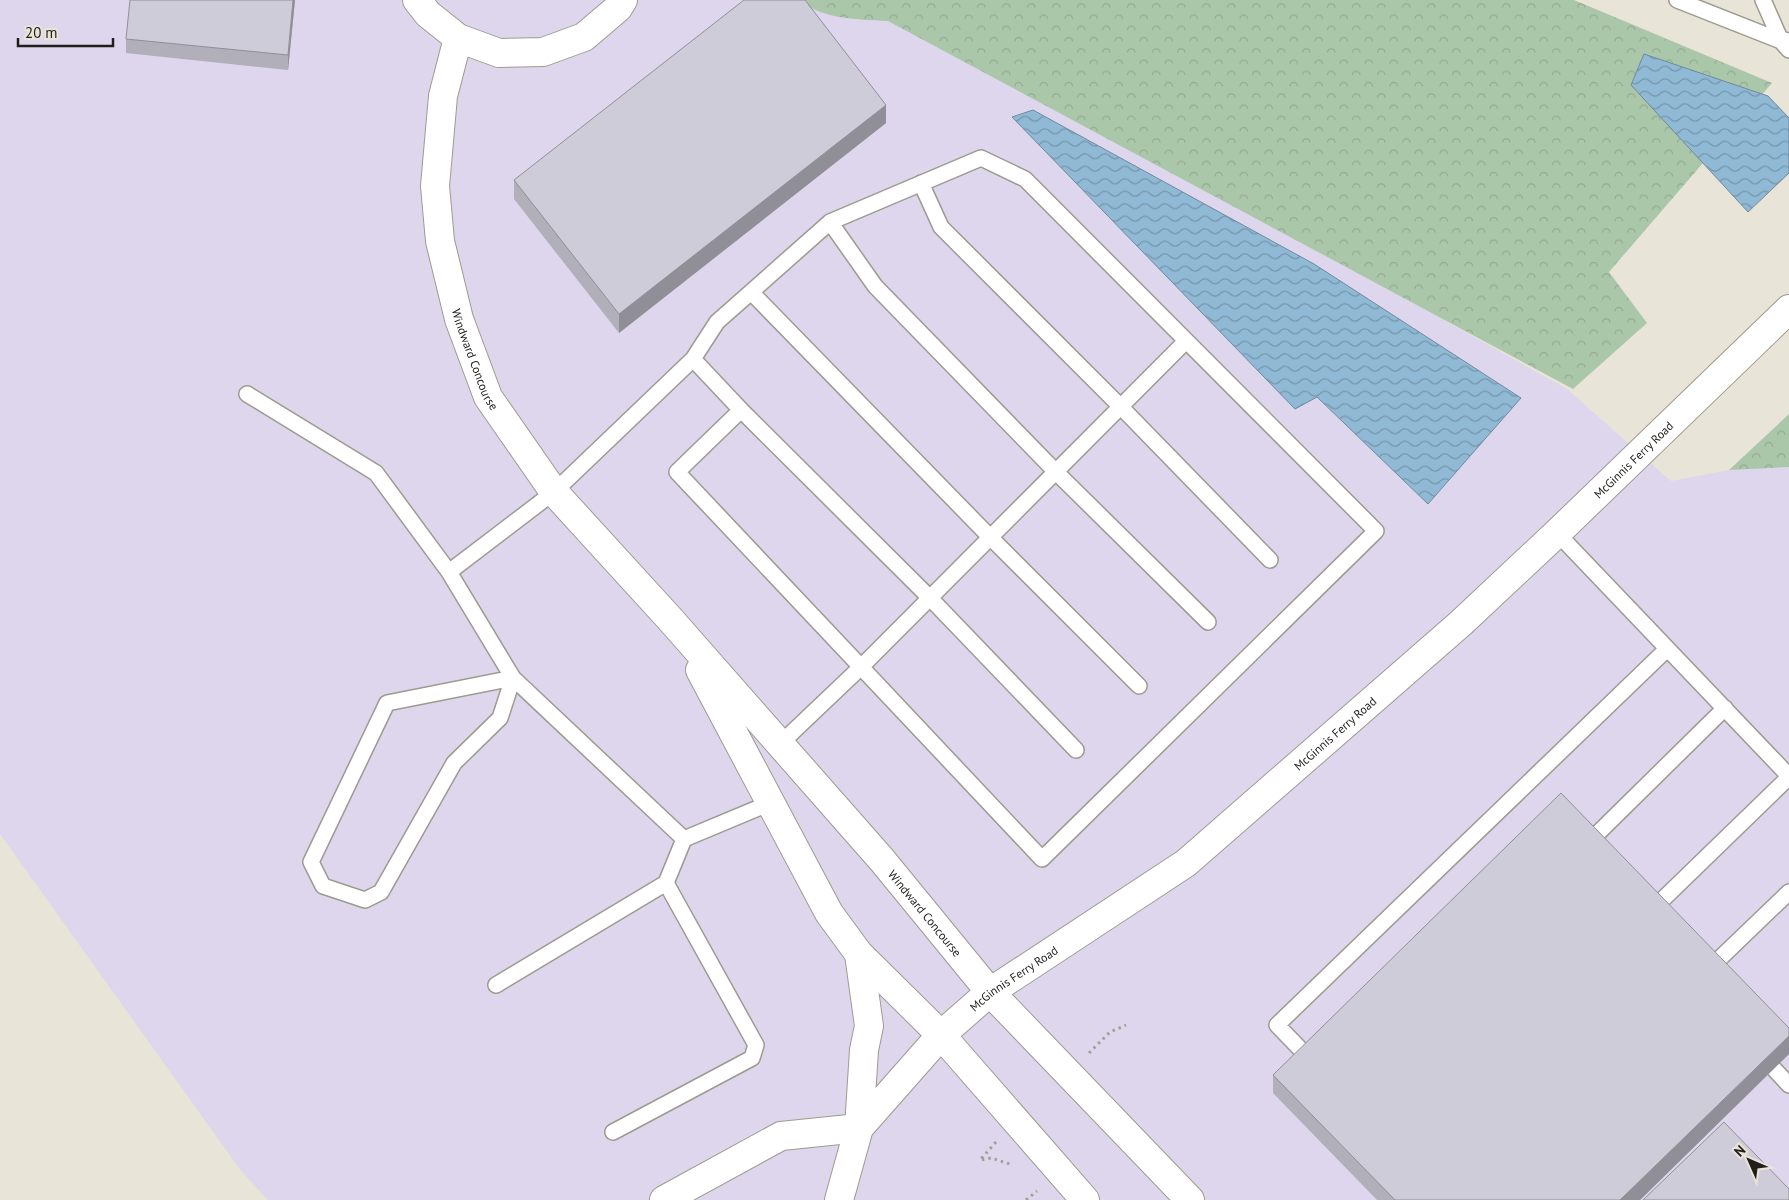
<svg xmlns="http://www.w3.org/2000/svg" width="1789" height="1200" viewBox="0 0 1789 1200" font-family="'PT Sans',sans-serif">
  <style>
    .commercial { fill: #ded6ec }
    .forest { fill: url(#forest-crowns) }
    .water { fill: url(#water-waves); stroke: #6e8a9d }
    .lines { fill: none; stroke-linecap: round; stroke-linejoin: round }
    .lane-casing { stroke: #9f9a8f; stroke-width: 18 }
    .street-casing { stroke: #9f9a8f; stroke-width: 30 }
    .secondary-casing { stroke: #9f9a8f; stroke-width: 30 }
    .path { stroke: #a39f96; stroke-width: 3; stroke-dasharray: 2.5 4; stroke-linecap: butt }
    .lane { stroke: #fff; stroke-width: 15 }
    .street { stroke: #fff; stroke-width: 28 }
    .secondary { stroke: #fff; stroke-width: 28 }
    .wall { fill: #b0afba }
    .shaded-wall { fill: #908f97 }
    .building { fill: #cdccd8; stroke: #908f97 }
    .labels { text-anchor: middle; dominant-baseline: central; stroke-width: 4; stroke-linejoin: round; paint-order: stroke }
    .street-label { font-size: 12px; fill: #201e1a; stroke: #e9e4d8 }
  </style>
  <defs>
    <pattern id="forest-crowns" width="20" height="18" patternUnits="userSpaceOnUse" patternTransform="scale(1.25)"><rect width="20" height="18" fill="#abc7aa"/><path d="M2 6a3 3 0 1 1 6 0M12 15a3 3 0 1 1 6 0" fill="none" stroke="#93aa92"/></pattern>
    <pattern id="water-waves" width="16" height="10" patternUnits="userSpaceOnUse" patternTransform="scale(1.25)"><rect width="16" height="10" fill="#90b9d5"/><path d="M0 5q4-4 8 0t8 0" fill="none" stroke="#7596ac"/></pattern>
  </defs>
  <rect width="100%" height="100%" fill="#e9e4d8"/>
  <path class="commercial" d="M0,0H873L1567,389L1671,481L1729,470L1789,462V1200H268L241,1171L0,834Z"/>
  <path class="forest" d="M798,0H1574L1772,83L1609,272L1647,323L1573,389L888,21C855,19 826,20 798,0Z
    M1789,414V467L1729,470Z"/>
  <path class="water" d="M1644,54L1768,96L1789,118V173L1748,212L1631,85Z
    M1033,110L1314,264L1521,398L1428,504L1317,397L1295,409L1012,117Z"/>
  <g class="lines">
    <g class="lane-casing">
      <path id="lane" d="M1677,0L1781,41L1789,50
        M1763,0L1781,41L1785,40
        M921,183L941,227L1121,407L1270,560
        M830,222L875,286L1056,472L1208,622
        M751,292L990,537L1139,686
        M693,359L741,410L677,472L861,667L1186,341
        M247,394L376,473L449,572
        M741,410L930,598L1076,750
        M1557,533L1789,776
        M513,678L500,718L454,763L381,892L365,900L323,886L311,862L387,703Z
        M770,803L684,839L513,678L449,572L554,492L693,359L717,322L830,222L981,158L1025,179L1376,531L1042,859L861,667L780,744
        M1593,838L1725,708
        M1658,904L1789,777
        M1714,964L1789,892
        M496,985L666,883L684,839
        M1306,1055L1277,1025L1667,649
        M1761,1055L1789,1085
        M613,1132L752,1058L756,1045L666,883"/>
    </g>
    <g class="street-casing">
      <g id="street">
        <path d="M417,0L428,14L458,38L499,53L543,52L584,37L618,8L623,0"/>
        <path id="s1" d="M458,38L443,96L435,186L440,241L459,319L488,397L554,492L670,619L882,860L990,992"/>
        <path d="M700,670L829,913L859,954L941,1035"/>
      </g>
    </g>
    <g class="secondary-casing">
      <g id="secondary">
        <path d="M990,992L1190,1200"/>
        <path d="M941,1035L1085,1200"/>
        <path d="M859,1128L864,1050L869,1026L859,954"/>
        <path d="M664,1200L781,1136L859,1128"/>
        <path id="s2" d="M839,1200L859,1128L941,1035L990,992L1186,863L1461,623L1557,533L1789,309"/>
      </g>
    </g>
    <path class="path" d="M1089,1053L1110,1032L1126,1025
      M996,1142L980,1160L991,1158L1013,1165
      M1026,1200L1037,1191"/>
    <use href="#lane" class="lane"/>
    <use href="#street" class="street"/>
    <use href="#secondary" class="secondary"/>
  </g>
  <path class="wall" d="M295,0L288,70L126,53V39Z
    M886,123L619,333L514,199V180Z
    M1789,1028V1054L1640,1200H1377L1273,1093V1075Z"/>
  <path class="shaded-wall" d="M293,0H295L288,70V55Z
    M886,105V123L619,333V314Z
    M1789,1036V1054L1640,1200H1620Z"/>
  <path class="building" d="M130,0H293L288,55L126,39Z
    M744,0H805L886,105L619,314L514,180Z
    M1561,793L1789,1028V1036L1620,1200H1395L1273,1075Z
    M1724,1122L1789,1189V1200H1643Z"/>
  <g class="labels">
    <g class="street-label">
      <text stroke="none"><textPath href="#s1" startOffset="329">Windward Concourse</textPath></text>
      <text stroke="none"><textPath href="#s2" startOffset="1101">McGinnis Ferry Road</textPath></text>
      <text stroke="none"><textPath href="#s2" startOffset="696">McGinnis Ferry Road</textPath></text>
      <text stroke="none"><textPath href="#s1" startOffset="1046">Windward Concourse</textPath></text>
      <text stroke="none"><textPath href="#s2" startOffset="291">McGinnis Ferry Road</textPath></text>
    </g>
  </g>
  <g transform="translate(1749 1160) rotate(315)" stroke="#e9e4d8" stroke-width="4" paint-order="stroke">
  <path d="M0-4L9 19L0 12L-9 19Z" fill="#201e1a"/>
  <text y="-8" font-size="14" font-weight="bold" text-anchor="middle" fill="#201e1a">N</text>
  </g>
  <path d="M18 38v8h95v-8" fill="none" stroke="#201e1a" stroke-width="2.5"/>
  <text x="25" y="38" font-size="15" fill="#201e1a" stroke="#e9e4d8" stroke-width="4" paint-order="stroke">20 m</text>
</svg>
